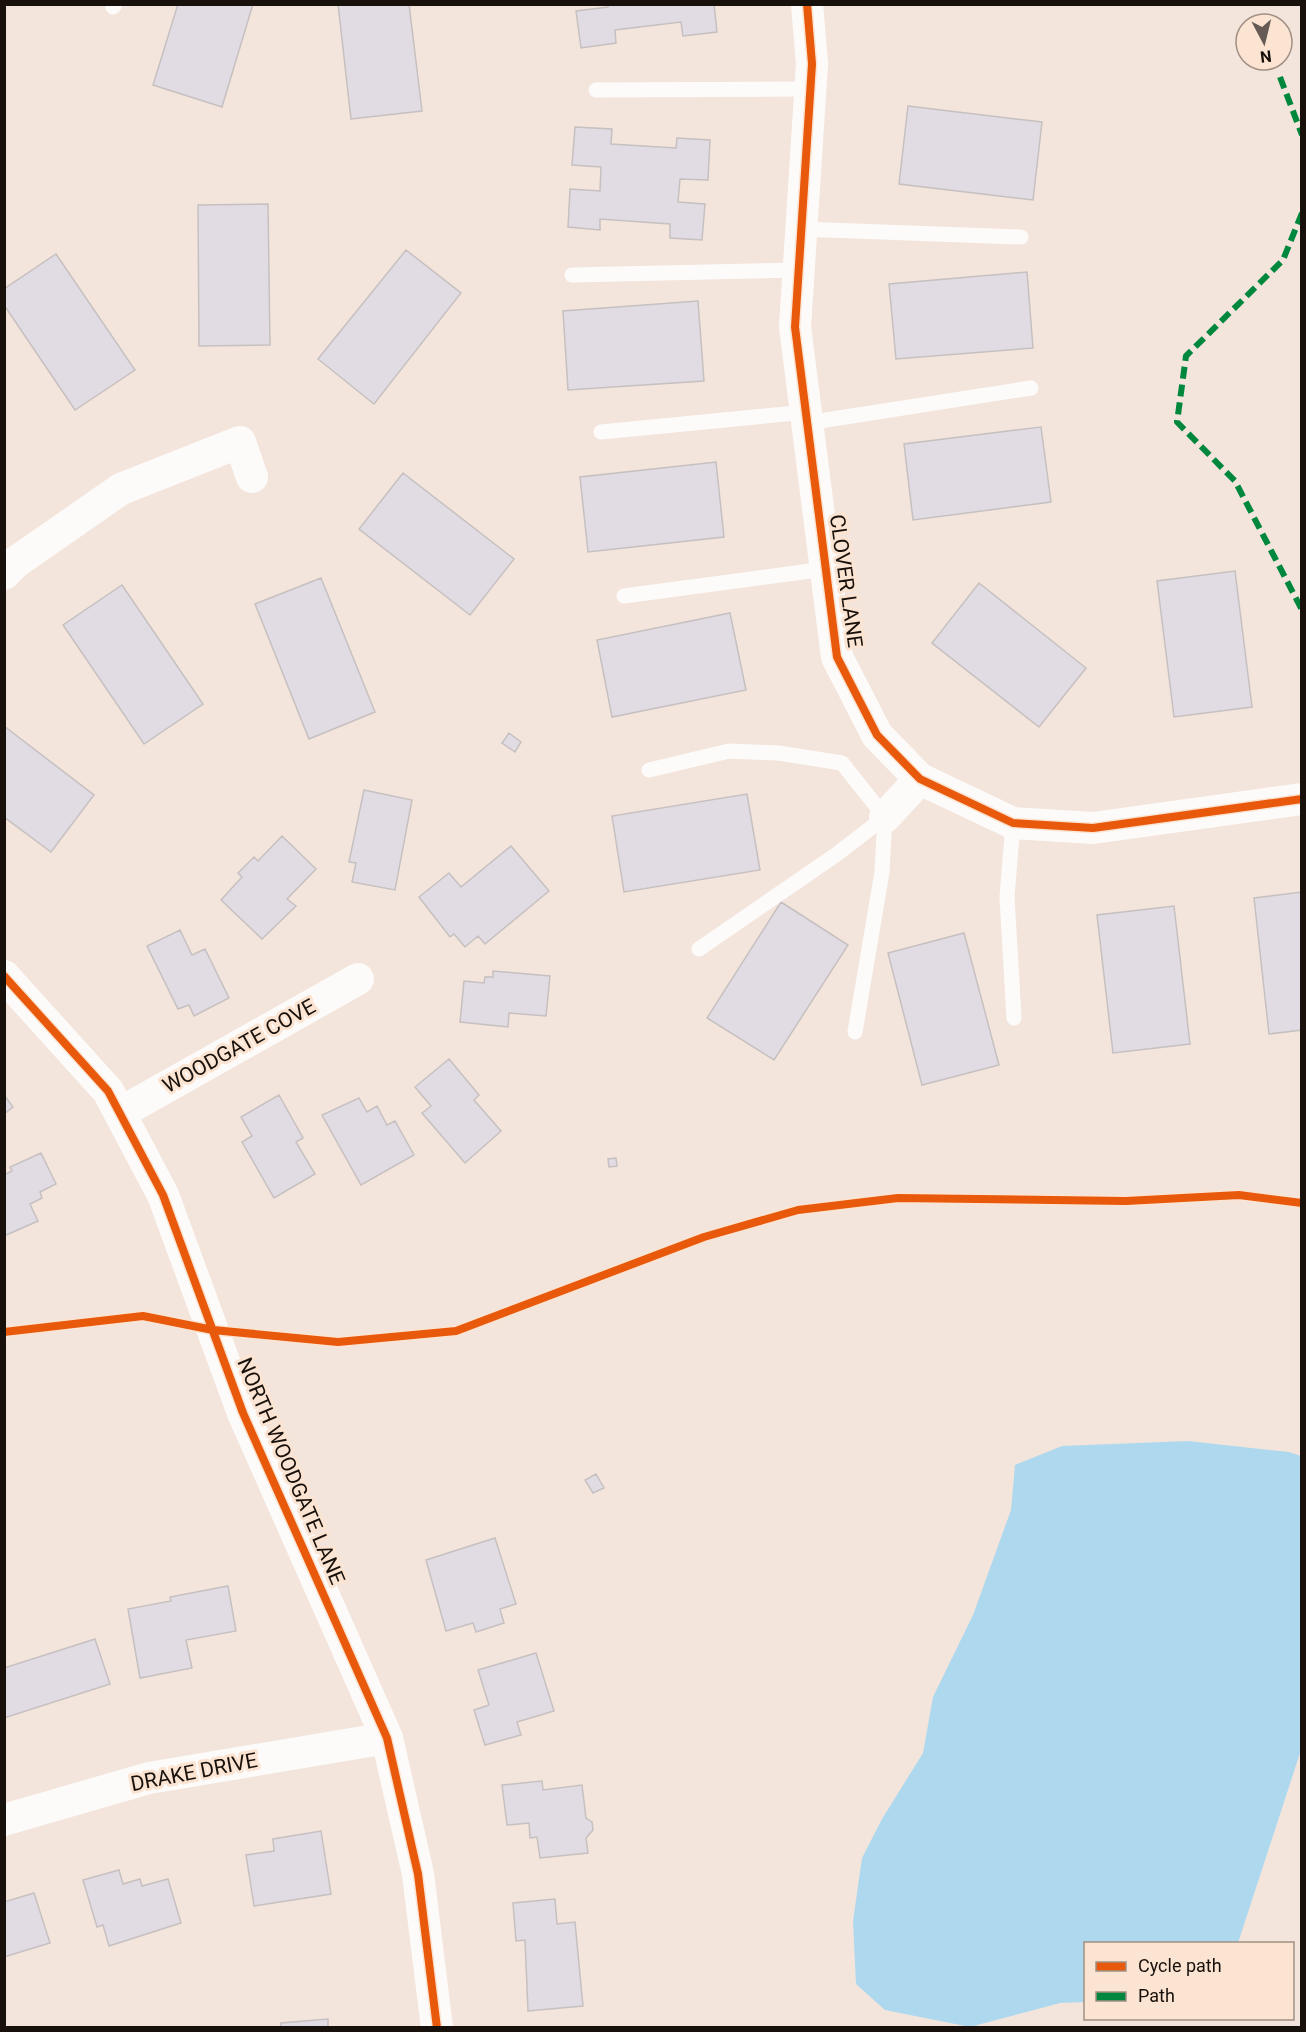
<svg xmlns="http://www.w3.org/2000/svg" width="1306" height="2032" viewBox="0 0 1306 2032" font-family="Roboto,sans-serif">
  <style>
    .water { fill: #aed8ee }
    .building { fill: #e1dbe3; stroke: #c6c0c0; stroke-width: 1.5 }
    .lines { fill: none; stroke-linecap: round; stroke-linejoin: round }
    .service { stroke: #fdfbfa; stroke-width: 15 }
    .minor { stroke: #fdfbfa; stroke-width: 32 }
    .quiet { stroke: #00873e; stroke-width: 6; stroke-dasharray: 12 6; stroke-linecap: butt }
    .cycleway-casing { stroke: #fce4d3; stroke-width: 11 }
    .cycleway { stroke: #e8590c; stroke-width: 8 }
    .labels { text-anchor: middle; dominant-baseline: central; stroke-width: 6; stroke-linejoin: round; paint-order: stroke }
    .street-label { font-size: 21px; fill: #18110b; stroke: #fce4d3 }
  </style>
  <rect width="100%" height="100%" fill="#f3e5dc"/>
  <path class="water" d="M1188,1441L1289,1452L1301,1456V1750L1238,1943L1086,1944L1085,2002L1060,2003L970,2027L885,2010L856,1984L853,1921L862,1858L882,1819L923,1753L933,1697L973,1615L1011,1510L1015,1465L1062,1446Z"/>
  <path class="building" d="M178,4H253L222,107L153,85Z
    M338,4H409L422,111L351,119Z
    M608,4H714L717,32L683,36L681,22L615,30L616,43L581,48L576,11L608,7Z
    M908,106L1042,122L1033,200L899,184Z
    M575,127L612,129L611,144L676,148L677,138L710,140L708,180L680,179L678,202L705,204L702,240L670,238V224L600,219V230L568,227L570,189L600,191L601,167L572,165Z
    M268,204L270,345L199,346L198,205Z
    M406,250L461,293L374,404L318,359Z
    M56,254L135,370L75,410L4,305V289Z
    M1027,272L1033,348L896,359L889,284Z
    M698,301L704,381L568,390L563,311Z
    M1041,427L1051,502L913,520L904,444Z
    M716,462L724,537L588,552L580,477Z
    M403,473L514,559L470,615L359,529Z
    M1235,571L1252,707L1174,717L1157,581Z
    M321,578L375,712L309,739L255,604Z
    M979,583L1086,668L1039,727L932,643Z
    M122,585L203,704L144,744L63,625Z
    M730,613L746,690L612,717L597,640Z
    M4,726L94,795L51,852L4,817Z
    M509,733L521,742L515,752L502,743Z
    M364,790L412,800L395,890L352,882L356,863L349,862Z
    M747,794L760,870L624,892L612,816Z
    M282,836L316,869L287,899L296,906L262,939L221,900L242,877L238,873L254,857L258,861Z
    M511,846L549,891L485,944L478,936L465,947L454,934L450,937L419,897L449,873L461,887Z
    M1302,892V1030L1269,1034L1254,898Z
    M781,902L848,945L774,1060L707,1018Z
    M1174,906L1190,1044L1113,1053L1097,915Z
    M180,930L192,955L205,949L229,998L194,1016L189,1005L178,1009L147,946Z
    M964,933L999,1065L922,1085L888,953Z
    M493,971L550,976L546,1016L509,1013L508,1027L460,1022L464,981L484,983L485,977H493Z
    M449,1059L479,1095L474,1100L501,1131L465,1163L422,1113L431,1106L415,1087Z
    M4,1095L13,1107L4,1114Z
    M279,1095L303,1138L296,1142L315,1174L274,1198L242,1142L252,1136L241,1117Z
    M359,1098L367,1112L377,1106L387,1125L395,1121L414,1155L361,1185L322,1115Z
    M41,1153L56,1184L40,1192L42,1198L30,1204L38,1221L4,1236V1175L12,1171L10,1167Z
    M616,1158L617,1166L609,1167L608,1159Z
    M596,1474L604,1488L593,1493L585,1480Z
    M495,1538L516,1604L500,1609L504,1623L476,1632L473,1623L446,1631L426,1560Z
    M228,1586L236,1631L186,1640L192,1668L140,1678L128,1609L171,1601L170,1597Z
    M95,1639L110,1684L4,1718V1668Z
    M536,1653L554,1711L517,1722L521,1735L485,1745L474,1710L489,1705L478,1670Z
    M542,1781L543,1790L582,1785L586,1818L592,1822L593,1830L586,1838L588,1853L540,1858L537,1837L530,1838L529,1823L507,1825L502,1785Z
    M321,1831L331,1894L254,1906L246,1855L274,1851L273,1839Z
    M119,1870L123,1884L140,1879L142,1886L168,1879L181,1923L109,1946L103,1925L97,1927L83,1880Z
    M34,1893L50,1943L4,1957V1902Z
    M555,1899L557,1924L575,1922L583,2006L528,2011L525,1940L516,1941L513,1903Z
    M328,2019V2028H281V2023Z"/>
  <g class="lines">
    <path class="service" d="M113,7L115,4
      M596,90L811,89
      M801,229L1021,237
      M572,275L799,270
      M807,423L1031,388
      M601,432L806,412
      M624,596L825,569
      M649,770L729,751L778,753L842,763L885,817L882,872L855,1032
      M1013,823L1007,897L1014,1018
      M699,949L837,854L885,817"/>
    <path class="minor" d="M807,4L812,64L795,327L837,657L877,735L920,779L1013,823L1093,828L1302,799
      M4,574L16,562L121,489L240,442L252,477
      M885,817L920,779
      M4,976L108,1091L163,1195L243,1413L387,1738L418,1874L437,2028
      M120,1113L358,979
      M4,1820L149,1778L387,1738"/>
    <path class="quiet" d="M1280,77L1302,135
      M1302,213L1283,260L1186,356L1177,422L1235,481L1302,610"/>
    <g class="cycleway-casing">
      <path id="cycleway" d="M807,4L812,64L795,327L837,657L877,735L920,779L1013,823L1093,828L1302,799
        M4,976L108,1091L163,1195L243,1413L387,1738L418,1874L437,2028
        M4,1332L143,1316L213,1330L338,1342L456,1331L704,1237L798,1210L898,1198L1126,1201L1239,1195L1302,1203"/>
    </g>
    <use href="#cycleway" class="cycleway"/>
  </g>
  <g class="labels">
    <g class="street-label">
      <text transform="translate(846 581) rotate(82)">CLOVER LANE</text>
      <text transform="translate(239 1046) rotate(-29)">WOODGATE COVE</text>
      <text transform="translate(291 1471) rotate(67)">NORTH WOODGATE LANE</text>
      <text transform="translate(194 1772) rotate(-11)">DRAKE DRIVE</text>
    </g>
  </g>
  <rect width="1306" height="2032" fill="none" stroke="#18110b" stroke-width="12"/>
  <rect x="1084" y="1942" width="210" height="78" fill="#fce4d3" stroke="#a19083" stroke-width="1.5"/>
  <rect x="1096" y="1962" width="30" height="9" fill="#e8590c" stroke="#a19083" stroke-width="1.5"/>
  <text x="1138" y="1972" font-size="18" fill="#18110b">Cycle path</text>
  <rect x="1096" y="1992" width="30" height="9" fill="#00873e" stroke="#a19083" stroke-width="1.5"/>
  <text x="1138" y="2002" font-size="18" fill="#18110b">Path</text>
  <g transform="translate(1264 42) rotate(173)"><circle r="28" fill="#fce4d3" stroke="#a19083" stroke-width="1.5"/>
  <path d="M0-4.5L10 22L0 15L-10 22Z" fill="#655b54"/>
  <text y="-9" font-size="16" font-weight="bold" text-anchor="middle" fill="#18110b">N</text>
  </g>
</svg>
